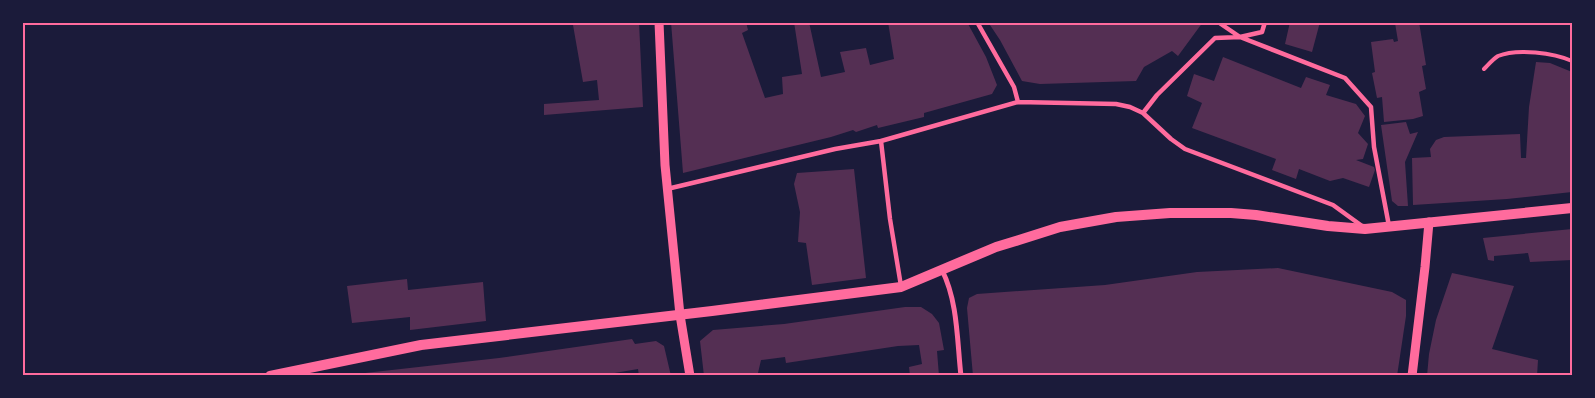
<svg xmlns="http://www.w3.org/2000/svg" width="1595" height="398" viewBox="0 0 1595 398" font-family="'Varela Round',sans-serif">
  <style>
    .building { fill: #542f53 }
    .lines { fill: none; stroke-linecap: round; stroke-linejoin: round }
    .service { stroke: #ff6b9d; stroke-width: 4 }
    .pedestrian { stroke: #ff6b9d; stroke-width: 4.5 }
    .minor { stroke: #ff6b9d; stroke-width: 5 }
    .tertiary { stroke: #ff6b9d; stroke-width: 9 }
    .secondary { stroke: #ff6b9d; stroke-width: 10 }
    .neatline { fill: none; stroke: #ff6b9d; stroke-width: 2 }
  </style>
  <rect width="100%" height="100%" fill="#1b1b3a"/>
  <path class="building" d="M578,22H639L643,107L544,115V104L599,100L597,80L583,82L573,25H578Z
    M671,22H746L748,30L742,33L765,98L783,94L782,77L802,74L794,22H809L821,77L845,72L840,52L866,48L870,65L894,59L888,22H967L986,57L997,85L992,94L924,113V117L878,128L877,125L856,132L853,130L831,137L683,173Z
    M988,22H1203L1178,56L1172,51L1144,67L1136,81L1040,84L1022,81L1000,40Z
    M1290,22H1320L1312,52L1285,44Z
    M1419,22L1426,65L1422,66L1426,89L1419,92L1423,116L1413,119L1384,122L1382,97L1377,98L1372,73L1375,72L1371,42L1393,39L1394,42L1398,41L1395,23Z
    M1223,57L1301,88L1306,77L1330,85L1326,95L1356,104L1365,116L1358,133L1368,144L1363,159L1356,160L1374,167L1375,170L1369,187L1343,178L1330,181L1299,169L1296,179L1272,170L1276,159L1192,128L1202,103L1187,96L1194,74L1214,81Z
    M1536,62L1550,63L1572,72V192L1507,199L1413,205L1412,158L1431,157L1430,149L1436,140L1444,137L1520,134L1521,158H1526L1529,107Z
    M1406,122L1410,134L1418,132L1405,162L1408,206H1398L1392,201L1381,125Z
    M854,169L866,278L812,285L806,243L798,242L800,212L794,184L797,173Z
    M1572,229V260L1530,262L1528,253L1494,256V261L1488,260L1483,238Z
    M1278,268L1392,292L1406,300V316L1397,376H973L967,308L969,298L977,294L1105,285L1197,272Z
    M1452,273L1514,286L1492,349L1538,360L1537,376H1427L1429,354L1436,320Z
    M407,279L408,290L483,282L486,321L410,330V317L352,323L347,286Z
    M905,307H921L932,314L939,323L944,350L937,351L939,376H910L909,367L922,364L919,345L898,346L786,363L785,357L761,360L758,373H738V376H704L700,341L713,330L784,324Z
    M632,339L635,344L656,341L664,346L671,376H639L638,369L597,376H356L365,373L499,358Z"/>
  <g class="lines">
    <path class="service" d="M1484,69C1488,65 1493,59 1498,56C1517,48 1554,53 1572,61"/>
    <path class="pedestrian" d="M977,22L1014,87L1018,102
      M1218,22L1240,37L1345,78L1371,107L1374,147L1389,226
      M1143,113L1157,95L1215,38L1240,37L1262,32L1265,22
      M667,189L835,149L881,141
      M901,286L890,219L881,141L1018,102L1116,104L1130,107L1143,113L1171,139L1185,149L1333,205L1362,226"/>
    <path class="minor" d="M942,270C958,302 957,341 961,376"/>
    <path class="tertiary" d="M659,22L665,165L680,315L690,376
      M1412,376L1425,267L1429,222"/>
    <path class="secondary" d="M270,376L421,345L712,311L901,287L996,247L1019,240L1060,227L1116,217L1170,213H1231L1256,215L1328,226L1365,229L1572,208"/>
  </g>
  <rect width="1595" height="398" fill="none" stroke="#1b1b3a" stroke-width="48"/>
  <rect x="24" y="24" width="1547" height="350" class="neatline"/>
</svg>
